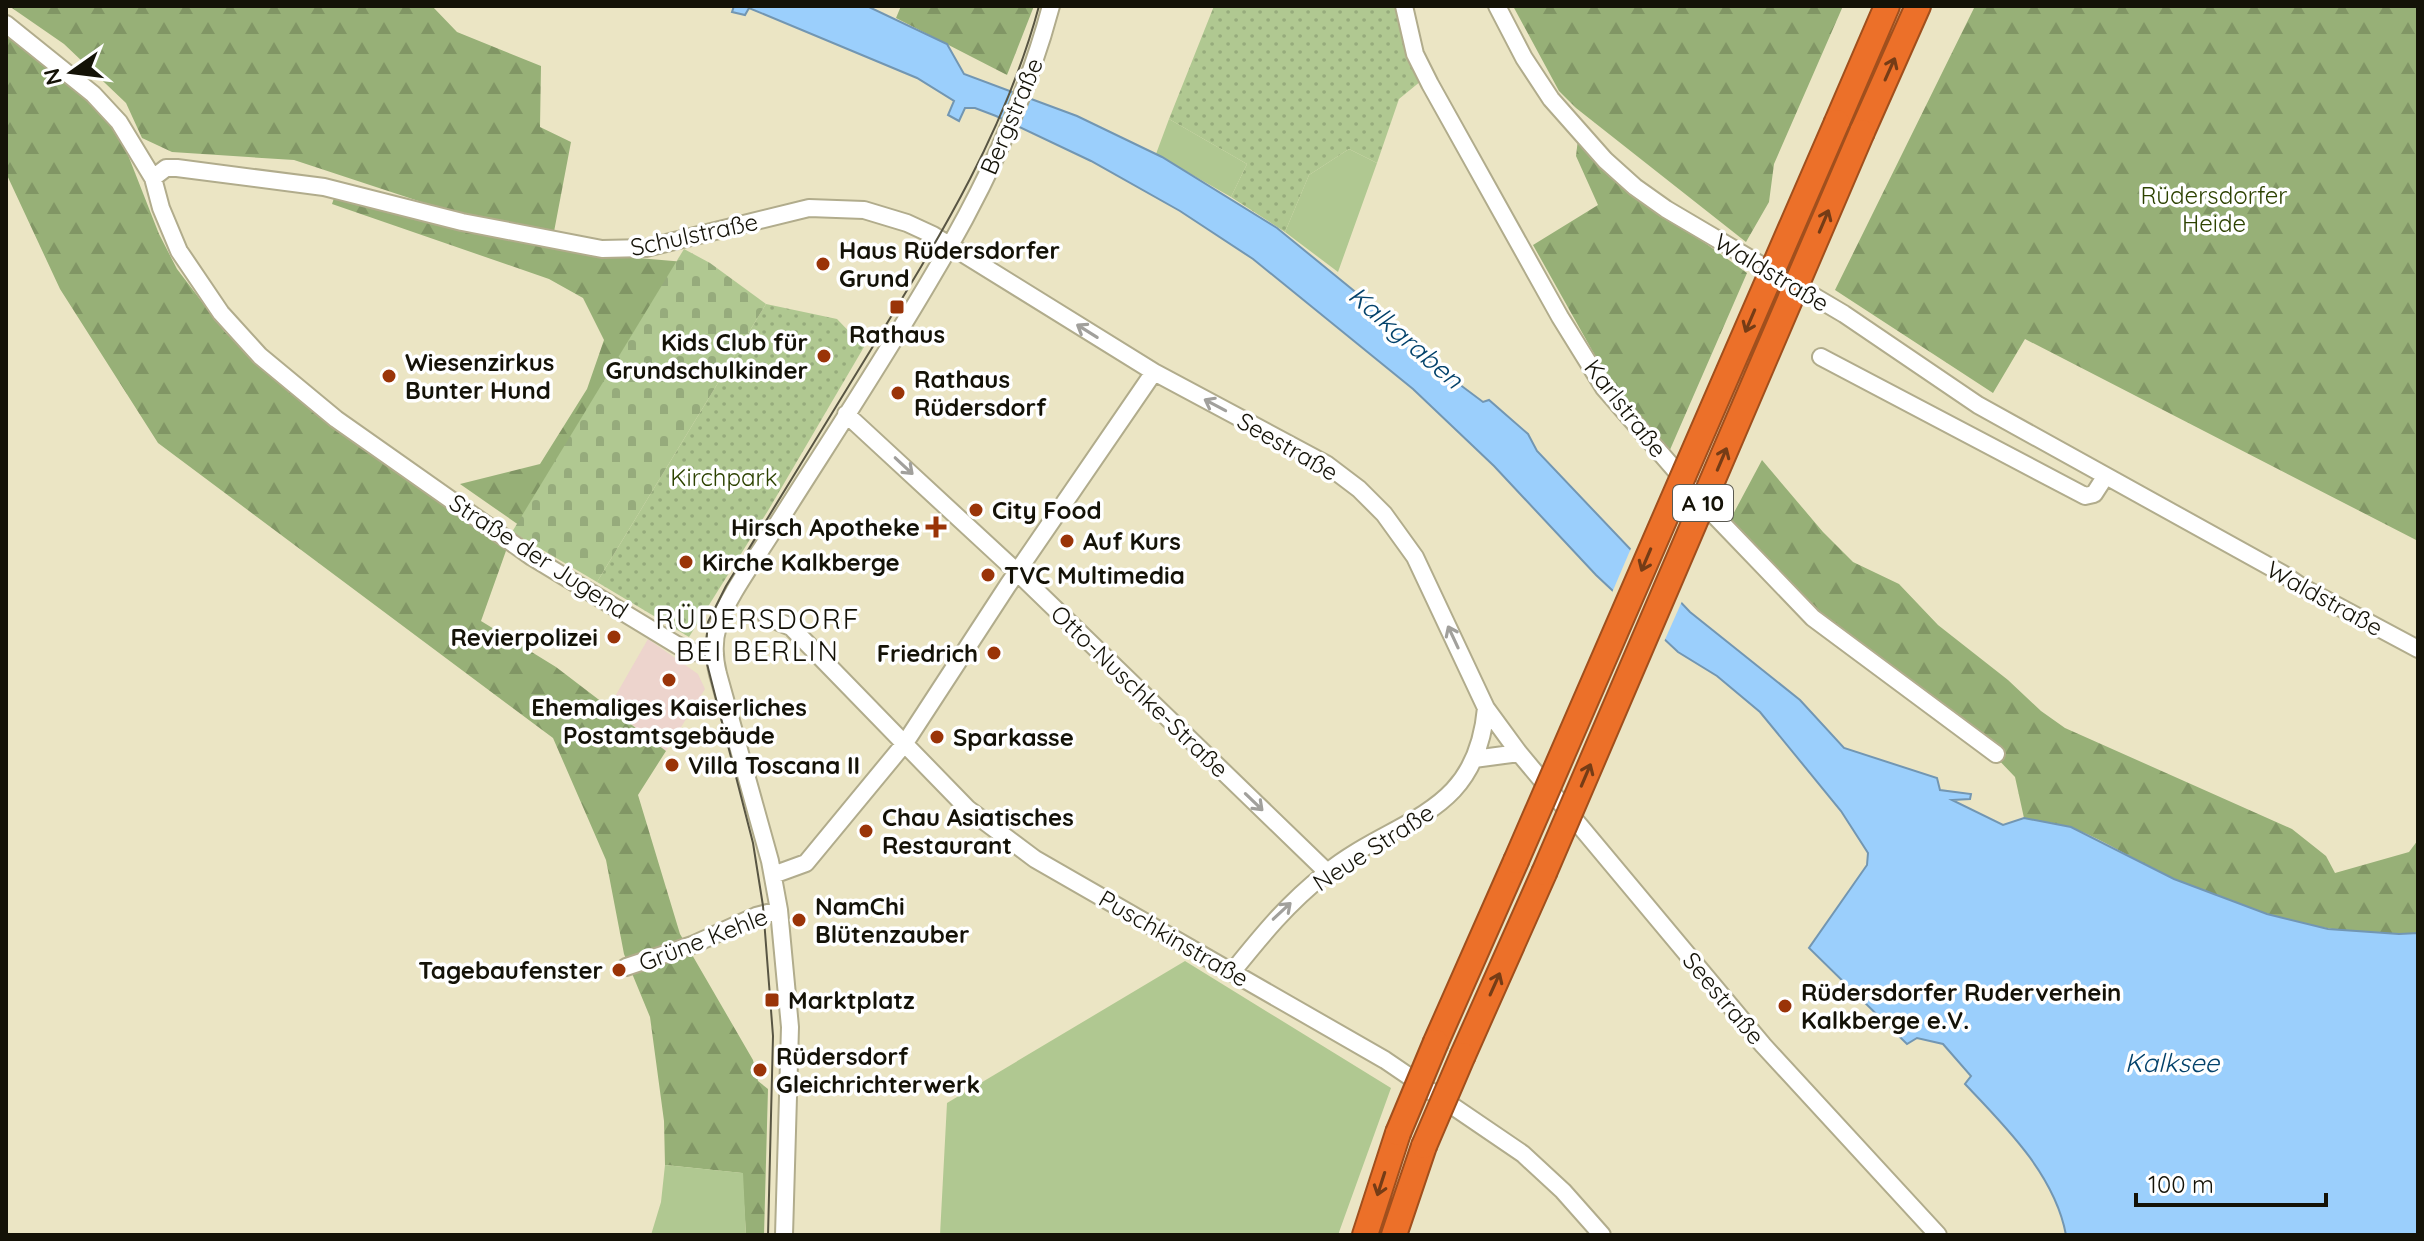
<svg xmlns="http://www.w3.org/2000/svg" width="2424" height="1241" viewBox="0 0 2424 1241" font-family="Quicksand,sans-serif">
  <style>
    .commercial { fill: #edd4cd }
    .grass { fill: url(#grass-dots) }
    .forest { fill: url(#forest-firs) }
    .cemetery { fill: url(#cemetery-stones) }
    .garden { fill: #b0c891 }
    .water { fill: #9bcffc; stroke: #7296b2; stroke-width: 2 }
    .pier { fill: #ebe5c4 }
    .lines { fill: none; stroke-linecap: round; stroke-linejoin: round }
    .minor-casing { stroke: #b1ac8c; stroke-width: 20 }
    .highway-casing { stroke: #a04f1d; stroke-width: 28 }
    .minor { stroke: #fff; stroke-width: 16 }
    .highway { stroke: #ec7029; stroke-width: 24 }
    .tram { stroke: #585543; stroke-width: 2 }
    .highway-bridge-casing { stroke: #a04f1d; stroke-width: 28; stroke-linecap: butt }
    .highway-bridge { stroke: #ec7029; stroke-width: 24 }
    .oneway { stroke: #753c16 }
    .oneway2 { stroke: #a1a09c }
    .poi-dot { fill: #9a3408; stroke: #fff; stroke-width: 3 }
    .labels { text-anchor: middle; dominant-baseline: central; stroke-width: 7; stroke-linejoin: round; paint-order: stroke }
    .shield { fill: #fff; stroke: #5a5951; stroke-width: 2 }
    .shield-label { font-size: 22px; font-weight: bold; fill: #141207 }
    .street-label { font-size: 24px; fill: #141207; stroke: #fff }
    .park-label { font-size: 24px; fill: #2d4200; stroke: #fff }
    .poi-label { font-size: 24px; font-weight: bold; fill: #141207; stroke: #fff; text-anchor: start }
    .water-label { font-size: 26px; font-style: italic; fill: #03426b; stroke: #fff }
    .quarter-label { font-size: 28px; letter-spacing: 2px; fill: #141207; stroke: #fff }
  </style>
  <defs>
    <pattern id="grass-dots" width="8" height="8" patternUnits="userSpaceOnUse" patternTransform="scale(2)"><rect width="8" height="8" fill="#b0c891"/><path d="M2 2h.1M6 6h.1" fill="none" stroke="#96ab7c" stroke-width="1.8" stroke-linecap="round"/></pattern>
    <pattern id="forest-firs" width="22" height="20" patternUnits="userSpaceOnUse" patternTransform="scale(2)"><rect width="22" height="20" fill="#97b077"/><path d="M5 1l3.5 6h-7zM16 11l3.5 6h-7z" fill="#819665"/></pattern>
    <pattern id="cemetery-stones" width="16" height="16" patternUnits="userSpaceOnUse" patternTransform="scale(2)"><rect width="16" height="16" fill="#b0c891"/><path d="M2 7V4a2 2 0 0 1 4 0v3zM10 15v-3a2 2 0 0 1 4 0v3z" fill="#96ab7c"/></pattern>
  </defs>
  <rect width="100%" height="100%" fill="#ebe5c4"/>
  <path class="commercial" d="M648,639L698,674L705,689L666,751L609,707Z"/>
  <path class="grass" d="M1214,6H1395L1421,81L1399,99L1377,163L1349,149L1309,175L1285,232L1231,197L1247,164L1169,119Z
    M766,304L837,319L864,347L769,509L689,637L597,582Z"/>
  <path class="forest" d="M9,6H432L457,32L541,66L540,127L571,142L553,237L464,216L294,160L172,152L142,138L126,103L64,44Z
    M901,6H1034L1007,75L896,18Z
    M1513,6H1843L1774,164L1769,202L1746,242L1576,108L1559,91Z
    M1975,6H2418V541L2025,339L1993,393L1835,290Z
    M6,33L67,81L119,132L159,234L177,269L225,332L273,378L495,542L507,548L481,621L556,667L666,751L638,795L680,934L753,1060L758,1081L768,1089L764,1235H746L742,1173L665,1165L664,1121L650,1017L624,954L606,860L553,738L158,443L60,289L6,173Z
    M1578,139L1624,185L1747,273L1669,452L1613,388L1616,384L1602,368L1533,245L1598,205L1576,156Z
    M334,198L462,229L603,255L685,262L526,530L460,484L540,464L587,389L604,340L583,298L549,279L332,204Z
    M1762,460L1823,532L1853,562L1899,584L1938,625L2008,680L2041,711L2065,728L2292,829L2326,856L2335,873L2409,852L2418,840V933C2334,940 2252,912 2176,880C2141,865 2108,841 2072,828C2057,823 2040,821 2024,818L2015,777L1970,730L1811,605L1730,520Z"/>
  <path class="cemetery" d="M684,249L710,263L766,304L597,582L512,532Z"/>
  <path class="garden" d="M1169,119L1247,164L1231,197L1156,154Z
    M1349,149L1377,163L1338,272L1285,232L1309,175Z
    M1185,961L1391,1088L1338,1235H940L947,1103Z
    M665,1165L743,1173L746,1235H651L661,1202Z"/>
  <path class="water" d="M734,6H867L947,44L964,74L1077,116L1162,157L1277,228L1391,321L1431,363L1483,402L1489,400L1528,434L1537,451L1690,612L1800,700L1844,748L1937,778L1940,790L1971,794L1970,799L1952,800L2003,825L2024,818L2071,827L2174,879L2267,914L2328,929L2399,934L2418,933V1235H2066C2055,1175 2005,1126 1965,1084L1971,1076L1943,1044L1917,1038L1907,1044L1809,948L1867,865L1868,853L1841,811L1760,712L1717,676L1678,652L1596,575L1494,466L1413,389L1253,259L1180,211L1091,161L996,116L975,108H965L959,121L948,115L954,101L917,78L749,8L745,15L732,12Z"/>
  <path class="pier" d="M1632,546L1683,599L1663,644L1611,595Z"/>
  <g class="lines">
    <g class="minor-casing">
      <path id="minor" d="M1404,6L1415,54L1430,84L1560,317L1604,388L1715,516L1813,618L1996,754
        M1497,6L1524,58L1551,99L1605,160L1635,187L1666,209L1844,314L1978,405L2283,574L2302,587L2418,649
        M6,24L93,94L119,122L153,178L161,208L179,251L221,313L260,356L336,419L532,557L677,645L691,652L715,653
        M153,178L166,168H177L324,187L462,222L602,249L646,248L809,208L864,210L907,223L933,235L1154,372L1326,464L1359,489L1384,514L1415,557L1486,708L1519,753L1763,1045L1938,1235
        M1821,357L2085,496L2094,494L2105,477
        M846,414L1017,572L1327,872
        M767,617L791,627L968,809L1035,859L1385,1060L1523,1154L1563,1191L1602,1235
        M1474,759L1519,753
        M773,875L806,863L905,743L1008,585L1154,372
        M626,967L692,945L756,916L779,910
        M1233,971C1262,935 1288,903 1325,874C1396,816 1476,819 1486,708
        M784,1235L790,1027L779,910L770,861L718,674C714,658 713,642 718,626C726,598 760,553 776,526C829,442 884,359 934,273C984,189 1026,100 1051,6"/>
    </g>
    <g class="highway-casing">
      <path id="highway" d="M1837,122L1887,6
        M1862,132L1918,6
        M1436,1042L1516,861
        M1463,1055L1544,873
        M1365,1235L1398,1133
        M1394,1235L1424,1146"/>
    </g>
    <use href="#minor" class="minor"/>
    <use href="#highway" class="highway"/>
    <path class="tram" d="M768,1235L773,1036L763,906L753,843L705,656L708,622L726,586C776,505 825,424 875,343C941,235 1006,129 1039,6"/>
    <g class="highway-bridge-casing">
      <path id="highway-bridge" d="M1516,861L1837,122
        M1544,873L1862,132
        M1398,1133L1436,1042
        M1424,1146L1463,1055"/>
    </g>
    <use href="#highway-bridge" class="highway-bridge"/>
  </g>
  <defs><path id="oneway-shaft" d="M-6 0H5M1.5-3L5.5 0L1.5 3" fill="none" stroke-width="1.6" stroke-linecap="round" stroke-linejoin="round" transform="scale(2)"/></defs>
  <g class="oneway">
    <use href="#oneway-shaft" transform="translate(1890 69) rotate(-66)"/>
    <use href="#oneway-shaft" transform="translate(1824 221) rotate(-67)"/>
    <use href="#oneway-shaft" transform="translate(1750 321) rotate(113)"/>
    <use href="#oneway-shaft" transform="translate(1722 459) rotate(-67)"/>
    <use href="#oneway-shaft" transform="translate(1646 560) rotate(113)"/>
    <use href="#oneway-shaft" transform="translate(1586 775) rotate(-67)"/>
    <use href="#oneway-shaft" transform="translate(1495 984) rotate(-66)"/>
    <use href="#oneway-shaft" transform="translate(1381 1184) rotate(108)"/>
  </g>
  <g class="oneway2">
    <use href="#oneway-shaft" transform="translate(1087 331) rotate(-148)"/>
    <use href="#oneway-shaft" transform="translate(1215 405) rotate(-152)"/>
    <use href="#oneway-shaft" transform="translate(904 466) rotate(43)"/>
    <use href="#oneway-shaft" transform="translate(1453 637) rotate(-115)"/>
    <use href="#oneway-shaft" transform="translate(1254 802) rotate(44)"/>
    <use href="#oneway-shaft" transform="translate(1282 911) rotate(-43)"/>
  </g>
  <g class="poi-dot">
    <circle cx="823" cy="264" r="8"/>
    <rect x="889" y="299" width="16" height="16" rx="4"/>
    <circle cx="824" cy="356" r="8"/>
    <circle cx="389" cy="376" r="8"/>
    <circle cx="898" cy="393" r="8"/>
    <circle cx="976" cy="510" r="8"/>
    <path d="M932 515h8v8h8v8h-8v8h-8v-8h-8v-8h8z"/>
    <circle cx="1067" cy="541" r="8"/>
    <circle cx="686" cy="562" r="8"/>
    <circle cx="988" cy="575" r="8"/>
    <circle cx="614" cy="637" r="8"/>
    <circle cx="994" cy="653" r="8"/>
    <circle cx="669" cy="680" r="8"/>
    <circle cx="937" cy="737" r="8"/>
    <circle cx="672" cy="765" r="8"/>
    <circle cx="866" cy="831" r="8"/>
    <circle cx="799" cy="920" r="8"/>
    <circle cx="619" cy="970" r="8"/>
    <rect x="764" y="992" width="16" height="16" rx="4"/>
    <circle cx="1785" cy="1006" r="8"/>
    <circle cx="760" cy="1070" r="8"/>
  </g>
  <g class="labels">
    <rect class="shield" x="1673" y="485" width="60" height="36" rx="6"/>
    <g class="shield-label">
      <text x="1703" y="503">A 10</text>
    </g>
    <g class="street-label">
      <text transform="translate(1011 116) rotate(-67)">Bergstraße</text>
      <text transform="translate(694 234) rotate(-12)">Schulstraße</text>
      <text transform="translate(1772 272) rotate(31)">Waldstraße</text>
      <text transform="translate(1626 408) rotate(52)">Karlstraße</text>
      <text transform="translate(1288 446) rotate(30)">Seestraße</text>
      <text transform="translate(539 556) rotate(33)">Straße der Jugend</text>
      <text transform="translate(2325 598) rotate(29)">Waldstraße</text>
      <text transform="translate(1140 691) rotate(44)">Otto-Nuschke-Straße</text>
      <text transform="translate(1373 847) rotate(-33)">Neue Straße</text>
      <text transform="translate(1174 938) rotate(30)">Puschkinstraße</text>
      <text transform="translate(703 939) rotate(-21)">Grüne Kehle</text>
      <text transform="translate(1724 998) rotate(50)">Seestraße</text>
    </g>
    <g class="park-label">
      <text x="2214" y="195">Rüdersdorfer<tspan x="2214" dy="28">Heide</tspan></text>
      <text x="724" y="477">Kirchpark</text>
    </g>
    <g class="poi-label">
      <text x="839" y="250">Haus Rüdersdorfer<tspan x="839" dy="28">Grund</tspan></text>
      <text x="897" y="334" text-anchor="middle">Rathaus</text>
      <text x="808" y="342" text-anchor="end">Kids Club für<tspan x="808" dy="28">Grundschulkinder</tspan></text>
      <text x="405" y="362">Wiesenzirkus<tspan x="405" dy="28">Bunter Hund</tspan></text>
      <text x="914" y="379">Rathaus<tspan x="914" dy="28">Rüdersdorf</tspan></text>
      <text x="992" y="510">City Food</text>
      <text x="920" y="527" text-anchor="end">Hirsch Apotheke</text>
      <text x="1083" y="541">Auf Kurs</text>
      <text x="702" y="562">Kirche Kalkberge</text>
      <text x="1004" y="575">TVC Multimedia</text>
      <text x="598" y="637" text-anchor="end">Revierpolizei</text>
      <text x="978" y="653" text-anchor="end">Friedrich</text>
      <text x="669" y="707" text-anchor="middle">Ehemaliges Kaiserliches<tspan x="669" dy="28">Postamtsgebäude</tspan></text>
      <text x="953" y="737">Sparkasse</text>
      <text x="688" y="765">Villa Toscana II</text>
      <text x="882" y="817">Chau Asiatisches<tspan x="882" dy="28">Restaurant</tspan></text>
      <text x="815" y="906">NamChi<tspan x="815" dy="28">Blütenzauber</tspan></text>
      <text x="603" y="970" text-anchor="end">Tagebaufenster</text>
      <text x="1801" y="992">Rüdersdorfer Ruderverhein<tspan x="1801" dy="28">Kalkberge e.V.</tspan></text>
      <text x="788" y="1000">Marktplatz</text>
      <text x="776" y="1056">Rüdersdorf<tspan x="776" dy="28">Gleichrichterwerk</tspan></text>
    </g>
    <g class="water-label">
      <text transform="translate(1406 337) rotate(41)">Kalkgraben</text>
      <text x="2172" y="1062">Kalksee</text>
    </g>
    <g class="quarter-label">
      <text x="758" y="618">RÜDERSDORF<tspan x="758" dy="32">BEI BERLIN</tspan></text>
    </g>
  </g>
  <rect width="2424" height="1241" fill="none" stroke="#141207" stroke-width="16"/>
  <g transform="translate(72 72) rotate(256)" stroke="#ffffff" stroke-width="6" paint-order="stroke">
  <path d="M0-6L14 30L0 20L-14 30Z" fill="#141207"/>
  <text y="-12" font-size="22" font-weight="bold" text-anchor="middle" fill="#141207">N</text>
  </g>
  <path d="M2136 1193v12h190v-12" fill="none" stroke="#141207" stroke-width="4"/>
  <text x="2148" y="1193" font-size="24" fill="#141207" stroke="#ffffff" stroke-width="6" paint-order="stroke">100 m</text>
</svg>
